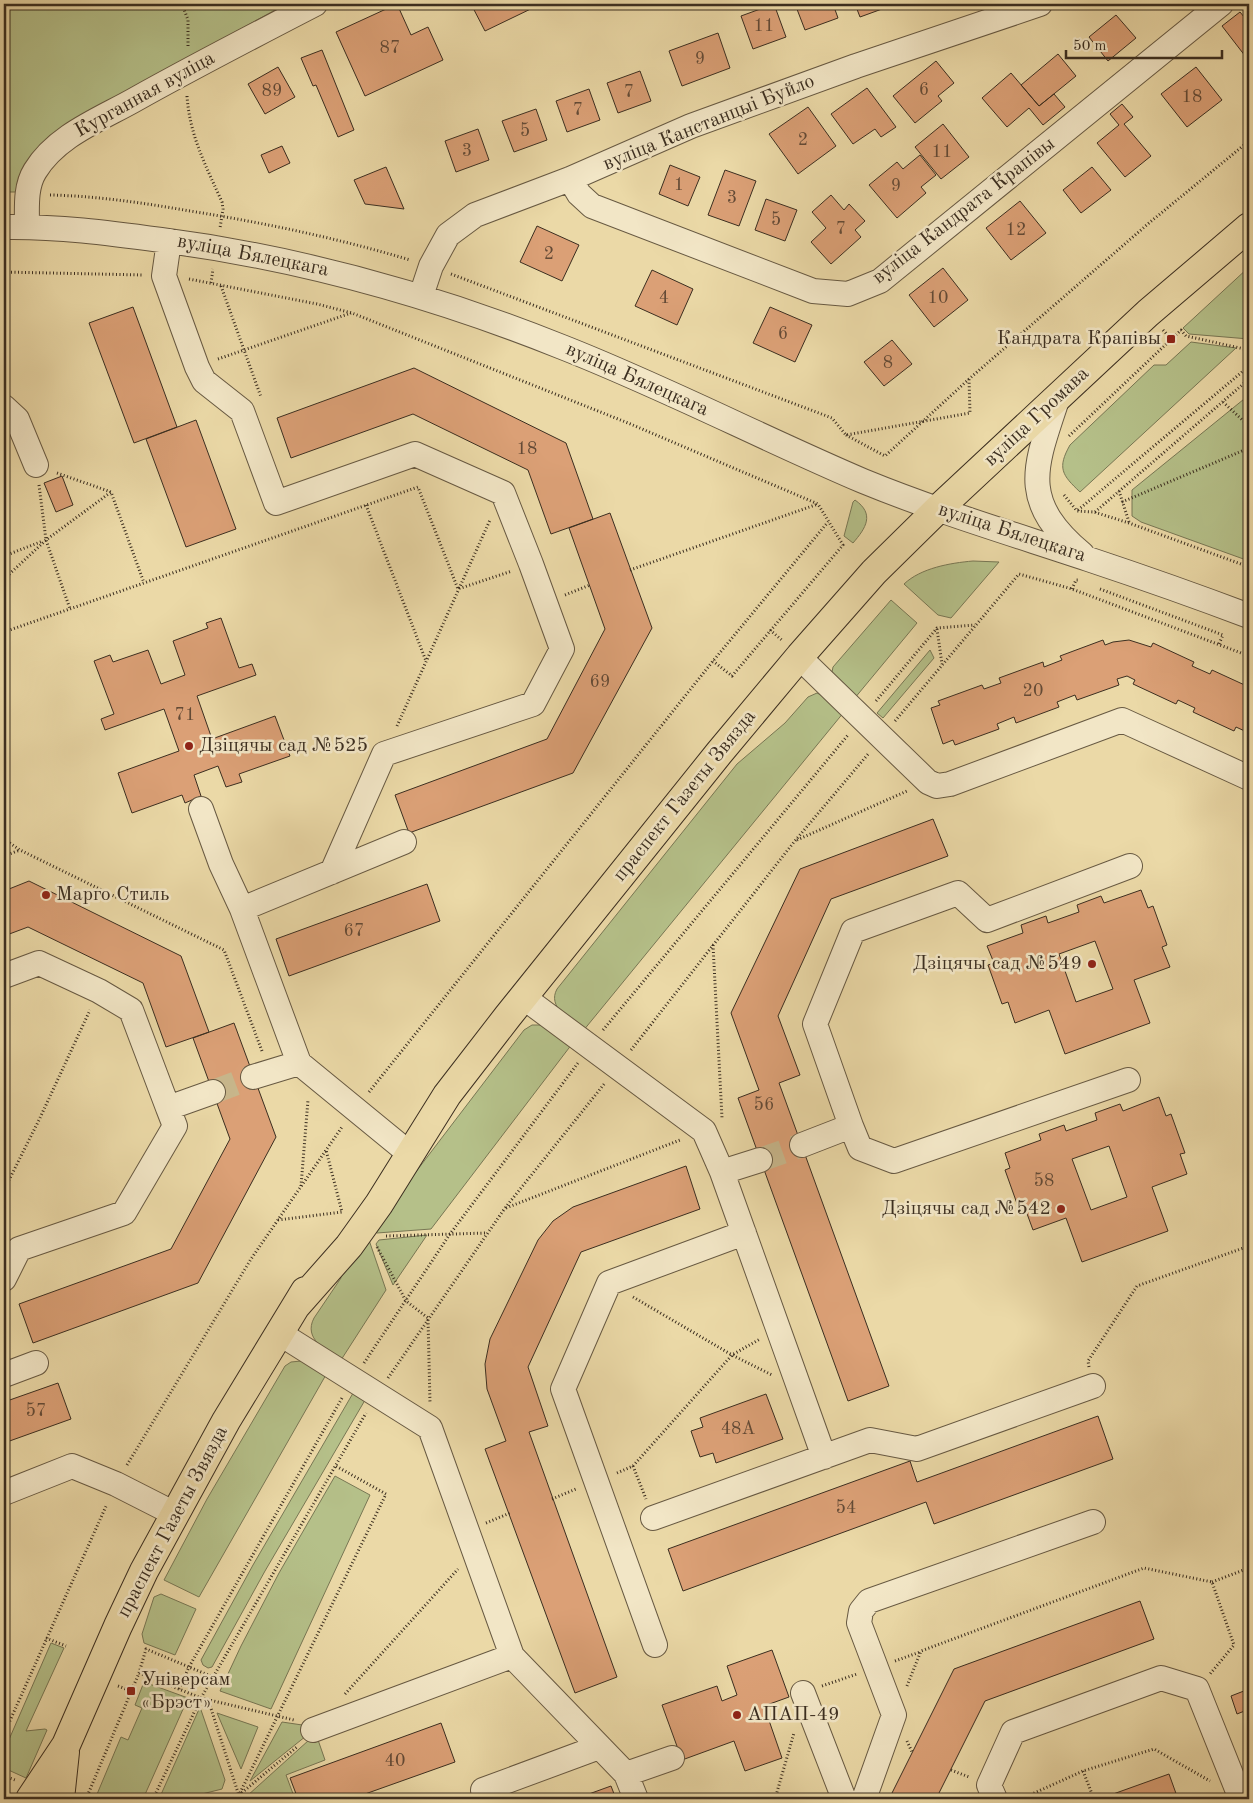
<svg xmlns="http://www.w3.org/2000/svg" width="1253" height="1803" viewBox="0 0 1253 1803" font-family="'Old Standard TT',serif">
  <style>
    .green { fill: #b5c089; stroke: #787754 }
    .building { fill: #dba076; stroke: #3b2e20; fill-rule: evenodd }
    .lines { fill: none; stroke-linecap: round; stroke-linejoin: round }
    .minor-tunnel { stroke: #c8b78c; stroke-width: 24; stroke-dasharray: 24 12; stroke-linecap: butt }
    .minor-casing { stroke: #675942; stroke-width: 26 }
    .major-casing { stroke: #3b2e20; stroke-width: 30 }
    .path { stroke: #3b2e20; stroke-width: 3; stroke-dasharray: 1 2.5; stroke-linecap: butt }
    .minor { stroke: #f2e6c6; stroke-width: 24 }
    .major { stroke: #ebd9a7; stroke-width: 28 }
    .poi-dot { fill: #8f2418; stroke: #f2e6c6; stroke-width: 2 }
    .labels { text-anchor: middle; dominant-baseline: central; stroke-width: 5; stroke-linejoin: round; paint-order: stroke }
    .number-label { font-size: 18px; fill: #634a36 }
    .street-label { font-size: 20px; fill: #3b2e20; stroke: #f2e6c6 }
    .poi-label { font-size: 20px; fill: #3b2e20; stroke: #f2e6c6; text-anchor: start }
  </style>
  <rect width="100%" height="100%" fill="#ebd9a7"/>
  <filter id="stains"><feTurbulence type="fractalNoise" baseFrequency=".004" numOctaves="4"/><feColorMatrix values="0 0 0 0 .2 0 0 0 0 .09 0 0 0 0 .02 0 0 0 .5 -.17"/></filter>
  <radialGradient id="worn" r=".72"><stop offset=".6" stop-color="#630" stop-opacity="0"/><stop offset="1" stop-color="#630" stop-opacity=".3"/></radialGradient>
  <path class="green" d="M4,4H286L112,100L18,192H4Z
    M1249,267V339L1189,334L1183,328Z
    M1191,342L1236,348L1080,492C1062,475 1057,468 1070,445L1154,365H1166Z
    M1249,395V561L1141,522L1132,516V490Z
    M855,500C875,514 866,528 853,543L844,536L853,502Z
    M973,561L999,562L951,618L938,615L904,584C921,568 950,563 973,561Z
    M891,600L917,623L854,699L832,672L833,667Z
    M930,650L934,658L883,718L877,713Z
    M817,693L823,696L844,712L583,1031C570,1020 547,1007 557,989L737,764L785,723L808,697Z
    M532,1025H541L572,1044L431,1229L377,1233L374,1231L409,1174L415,1173L524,1030Z
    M427,1235L393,1285L376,1244L379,1240Z
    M369,1240L386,1290L341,1360C326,1350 303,1339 314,1318L341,1278L340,1275Z
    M301,1361L327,1373L199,1597L164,1580L207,1499L285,1366L291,1362Z
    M356,1388L368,1395L265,1571L212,1667L208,1668L203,1665L201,1660L253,1565Z
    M335,1476L370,1495L271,1709L220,1691L241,1646L279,1573Z
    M161,1594L196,1609L175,1655L144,1643L142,1634L154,1597Z
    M51,1643L64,1648L26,1731L45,1729L47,1730L26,1778L4,1768V1751Z
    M144,1682L188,1698L143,1799H95L121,1737L128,1740L142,1708L135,1705Z
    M200,1707L225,1780L222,1789L182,1799H159Z
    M217,1713L258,1727L241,1769Z
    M282,1722L309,1726L311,1732L250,1781Z
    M317,1737L325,1760L286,1775L295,1799H248L247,1796L309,1740Z"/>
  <path class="building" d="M397,4L411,35L428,27L443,60L365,96L336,32Z
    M471,4H541L485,31Z
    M774,4L786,37L753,49L741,16Z
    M795,4H833L838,18L805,30Z
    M855,4H893V5L860,17Z
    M1240,12L1249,23V61L1222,26Z
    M1116,15L1136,38L1108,61L1089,37Z
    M718,33L730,68L682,86L669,51Z
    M322,50L354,130L338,137L316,85L313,86L301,58Z
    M1058,54L1076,76L1039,106L1021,85Z
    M936,61L954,83L938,96L942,101L915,123L893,96Z
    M278,67L295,97L265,114L248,84Z
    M1196,67L1222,100L1187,127L1161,94Z
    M640,71L651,101L618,113L607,83Z
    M1011,73L1039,106L1054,94L1065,107L1043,125L1029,108L1007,127L982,98Z
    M867,88L896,127L881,137L875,129L853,144L831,114Z
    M589,89L600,120L567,132L556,101Z
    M1122,104L1133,117L1124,124L1151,156L1125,177L1097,143L1119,125L1110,114Z
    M808,107L836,146L798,174L769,134Z
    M536,109L547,140L514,152L502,121Z
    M943,124L969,157L941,179L915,147Z
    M478,129L489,160L456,172L445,141Z
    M282,146L290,163L269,173L261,155Z
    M920,155L936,175L921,187L926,193L897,218L869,185L897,162L903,169Z
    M670,165L700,177L688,206L659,194Z
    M386,167L404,209L365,204L354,180Z
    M1092,167L1111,190L1081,213L1063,190Z
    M725,170L756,181L739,226L708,215Z
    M831,195L844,210L849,204L865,221L855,230L861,237L831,264L811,242L826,228L812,212Z
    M766,199L797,210L785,241L755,230Z
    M1020,201L1046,233L1011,260L986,228Z
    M537,226L579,245L562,281L520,262Z
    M943,268L968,300L934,327L909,295Z
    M652,270L693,289L677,325L635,306Z
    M133,307L177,427L134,443L89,323Z
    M770,307L812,325L795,362L753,343Z
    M892,340L912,364L884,386L864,362Z
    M414,368L566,443L593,519L551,534L528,470L413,414L291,458L277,418Z
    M196,420L236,529L186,547L146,439Z
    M62,476L73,505L56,512L44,483Z
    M610,513L652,628L573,773L409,833L395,795L547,739L605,629L569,528Z
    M221,618L239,668L252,664L256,675L197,696L212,739L275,716L290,756L239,774L242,782L226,787L218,766L194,775L201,796L185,803L182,795L132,813L118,773L179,751L164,709L105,730L101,719L114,714L94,661L110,655L113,662L148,650L161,684L185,675L173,641L208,628L206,623Z
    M1103,640L1105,645L1113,642L1129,640L1151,647L1153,643L1194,662L1192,666L1210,674L1212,670L1249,687V733L1236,727L1234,731L1193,712L1195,708L1178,700L1176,704L1133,684L1135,680L1127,676L1117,679L1119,685L1077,700L1075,695L1057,702L1059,707L1016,723L1014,717L997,724L999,729L955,745L953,740L943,744L931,708L940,705L938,701L982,685L984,689L1001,683L999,678L1043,662L1044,667L1062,660L1060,656Z
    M933,819L948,856L831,899L778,1016L800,1075L779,1083L889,1386L848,1401L738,1098L759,1090L731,1013L800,869Z
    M29,881L181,956L209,1032L166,1047L143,983L28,927L4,936V891Z
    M427,884L440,921L289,976L276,939Z
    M1141,890L1148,908L1153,906L1167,945L1162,947L1170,967L1134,980L1150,1023L1065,1054L1049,1010L1015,1023L1008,1002L1002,1004L988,965L994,963L987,946L1023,933L1021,925L1046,916L1048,923L1079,912L1077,905L1101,896L1104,903ZM1095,941L1113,989L1076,1002L1059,954Z
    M234,1023L276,1137L198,1283L33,1343L19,1304L171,1249L230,1139L193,1038Z
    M1159,1097L1166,1116L1171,1114L1185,1153L1180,1154L1187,1174L1152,1187L1168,1231L1082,1262L1066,1218L1033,1230L1026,1211L1020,1212L1005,1170L1010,1168L1005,1153L1041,1140L1039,1134L1064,1125L1066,1131L1097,1120L1095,1113L1120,1104L1123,1111ZM1109,1146L1127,1197L1091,1210L1072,1159Z
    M686,1166L700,1209L581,1252L528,1367L548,1426L529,1432L617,1677L575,1693L485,1449L506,1441L487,1389L485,1364L490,1339L538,1240L553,1221L573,1207Z
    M58,1383L71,1419L4,1443V1402Z
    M766,1394L783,1439L716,1463L713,1453L700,1457L691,1431L703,1427L700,1418Z
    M1098,1416L1113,1459L934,1524L926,1502L683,1591L668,1549L910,1461L917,1482Z
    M1140,1601L1154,1639L985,1701L936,1799H889L954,1669Z
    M772,1650L789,1697L764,1706L782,1758L745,1771L734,1741L682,1760L662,1705L717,1686L722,1701L737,1695L727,1666Z
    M1249,1689V1715L1247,1710L1237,1714L1231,1696Z
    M441,1723L455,1762L351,1799H298L290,1778Z
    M1169,1774L1178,1799H1103L1102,1798Z
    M611,1786L616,1799H575Z"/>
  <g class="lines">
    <path class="minor-tunnel" d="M213,1092L253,1077
      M760,1160L802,1145"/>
    <g class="minor-casing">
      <path id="minor" d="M570,179L579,194L592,206L813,291L848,294L880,281L1221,4
        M27,226C27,208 25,187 35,171C57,135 101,119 136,99C195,66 255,35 315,4
        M4,227C56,226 109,233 161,240C300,258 432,295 562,347C664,387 762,438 863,481C936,511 1013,534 1088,559C1142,577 1196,596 1249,616
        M169,241L164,276L197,367L204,381L242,411L276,503L415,454L503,493L531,564L562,649L533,704L384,754L332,872
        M421,296L431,266L448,235L475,215L570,179L691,126L856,66L1040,4
        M1058,397C1035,467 1018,500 1082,554
        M4,407L17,419L36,465
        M799,657L928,782L937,786L950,784L1122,720L1249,778
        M201,809L221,864L242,909L299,1063L410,1154
        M242,909L404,842
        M4,976L39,963L99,991L131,1010L168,1108
        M523,997L704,1131L722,1172L824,1457
        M253,1077L299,1063
        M851,1126L815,1024L853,931L958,893L987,920L1130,866
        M802,1145L851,1126L860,1148L894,1161L1128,1080
        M722,1172L760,1160
        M4,1279L19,1249L124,1213L175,1126L168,1108L213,1092
        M279,1333L430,1428L512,1656L626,1774L636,1799
        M4,1375L36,1363
        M4,1493L72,1466L116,1484L175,1514
        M653,1518L870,1440L917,1449L1093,1386
        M655,1645L563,1389L609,1283L744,1233
        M803,1693L844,1799
        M313,1730L512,1656
        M626,1774L672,1758
        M483,1790L599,1747
        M864,1799L894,1715L859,1623L861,1611L869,1601L1093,1522
        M995,1799L989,1785L1013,1732L1161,1678L1197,1689L1241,1799"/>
    </g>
    <g class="major-casing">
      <path id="major" d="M296,1306L349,1246L379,1204L447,1095L508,1016L719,753L800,656L874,572L938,509L1148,313L1249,227
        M30,1799L66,1745L118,1626L144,1571L226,1421L305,1291
        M60,1799L65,1752"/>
    </g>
    <path class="path" d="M182,4L188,20V47
      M187,96C190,137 206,166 222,202L223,209L220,228
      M50,195C97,196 144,203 190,211C265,223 337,238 410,260
      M4,272L143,275
      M451,274L832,418L846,435L970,413L969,379
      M189,279L317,304L352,313L628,423L818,504L843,545L732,676L713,661
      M211,283L213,269
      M221,286L261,397
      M1163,330L1171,339
      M218,359L351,313
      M1223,402L1249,426
      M846,435L885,456L969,379L1149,223L1249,141
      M1069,436L1181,330L1186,336L1249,350
      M57,473L111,492L144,583
      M39,485L46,540L70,609
      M1119,491L1129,522
      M1064,495L1077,511L1094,512L1129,523L1249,567
      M1122,502L1249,448
      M366,505L426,661
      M1078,510L1249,366
      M1095,512L1249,379
      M4,556L43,541
      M630,570L818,504
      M4,579L46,540L111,492
      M1072,589L1076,580H1078
      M1100,589L1223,635L1219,644
      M565,595L590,585
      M937,629L942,664
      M770,630L783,641
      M4,632L418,487L458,589L512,571
      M876,701L937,628L975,625
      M895,721L1019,574L1072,589L1249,656
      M397,726L490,520
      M4,839L20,850L224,950L262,1051
      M797,840L907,791
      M4,856L20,850
      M713,945L722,1118
      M603,1030L848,735
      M631,1050L794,842L869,753
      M369,1092L713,661L828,522
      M301,1186L308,1100
      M4,1190L39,1120L90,1010
      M506,1208L680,1140
      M278,1220L342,1212L326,1150
      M386,1236L487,1233
      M377,1247L406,1301L428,1318L430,1403
      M633,1297L732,1355L772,1375
      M364,1363L450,1234L578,1063
      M1089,1367L1088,1361L1137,1286L1249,1246
      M388,1378L505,1208L605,1083
      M127,1465L251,1259L342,1127
      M633,1466L646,1499
      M617,1473L633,1466L732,1355L760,1339
      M552,1499L576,1489
      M486,1523L510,1513
      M1212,1582L1249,1568
      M46,1638L66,1646
      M895,1661L920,1652
      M139,1673L201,1698L294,1720
      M118,1686L131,1691
      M822,1686L857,1674
      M907,1686L921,1651L1144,1568L1212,1582L1234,1645L1210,1674
      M179,1689L189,1667L342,1398
      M345,1694L458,1569
      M208,1699L240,1799
      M4,1734L107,1504
      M907,1741L912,1752
      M951,1770L969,1777
      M1083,1771L1094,1799
      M4,1776L15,1780
      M86,1799L139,1673L146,1649L213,1677
      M153,1799L201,1698L366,1413
      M222,1799L239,1795L298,1746
      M237,1799L386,1494L334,1465
      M775,1799L794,1733
      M1021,1799L1083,1771L1154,1749L1210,1781"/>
    <use href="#minor" class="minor"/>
    <use href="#major" class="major"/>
  </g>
  <g class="poi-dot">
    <rect x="1166" y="334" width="10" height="10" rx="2.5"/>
    <circle cx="189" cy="746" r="5"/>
    <circle cx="46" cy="895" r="5"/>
    <circle cx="1092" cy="964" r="5"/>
    <circle cx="1061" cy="1209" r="5"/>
    <rect x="126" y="1686" width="10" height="10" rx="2.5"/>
    <circle cx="737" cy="1715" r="5"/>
  </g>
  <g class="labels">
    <g class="number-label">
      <text x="764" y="26">11</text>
      <text x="390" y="48">87</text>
      <text x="700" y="59">9</text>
      <text x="924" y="90">6</text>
      <text x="272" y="91">89</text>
      <text x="629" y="92">7</text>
      <text x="1192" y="97">18</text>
      <text x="578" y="110">7</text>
      <text x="525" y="131">5</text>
      <text x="803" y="140">2</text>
      <text x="467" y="151">3</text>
      <text x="942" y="152">11</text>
      <text x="679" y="185">1</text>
      <text x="896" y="186">9</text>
      <text x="732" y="198">3</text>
      <text x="776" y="220">5</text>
      <text x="841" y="229">7</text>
      <text x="1016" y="230">12</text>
      <text x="549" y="254">2</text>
      <text x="664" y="298">4</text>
      <text x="938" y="298">10</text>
      <text x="783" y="334">6</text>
      <text x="888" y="363">8</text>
      <text x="527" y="449">18</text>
      <text x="600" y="682">69</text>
      <text x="1033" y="691">20</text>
      <text x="185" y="715">71</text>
      <text x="354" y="931">67</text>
      <text x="764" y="1105">56</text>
      <text x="1044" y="1181">58</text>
      <text x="36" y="1411">57</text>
      <text x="738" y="1429">48А</text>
      <text x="846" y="1508">54</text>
      <text x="395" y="1761">40</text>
    </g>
    <g class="street-label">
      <text transform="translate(145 95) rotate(-29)">Курганная вуліца</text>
      <text transform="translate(709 123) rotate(-22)">вуліца Канстанцыі Буйло</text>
      <text transform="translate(964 211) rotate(-38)">вуліца Кандрата Крапівы</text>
      <text transform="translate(253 256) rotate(11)">вуліца Бялецкага</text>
      <text transform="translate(637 380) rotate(24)">вуліца Бялецкага</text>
      <text transform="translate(1037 417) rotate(-43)">вуліца Громава</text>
      <text transform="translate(1012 533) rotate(18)">вуліца Бялецкага</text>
      <text transform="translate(685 796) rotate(-51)">праспект Газеты Звязда</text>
      <text transform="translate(173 1522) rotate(-62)">праспект Газеты Звязда</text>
    </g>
    <g class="poi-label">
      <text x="1161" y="339" text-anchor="end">Кандрата Крапівы</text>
      <text x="199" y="746">Дзіцячы сад №525</text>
      <text x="56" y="895">Марго Стиль</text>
      <text x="1082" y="964" text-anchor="end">Дзіцячы сад №549</text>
      <text x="1051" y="1209" text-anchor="end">Дзіцячы сад №542</text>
      <text x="141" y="1680">Універсам<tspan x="141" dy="23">«Брэст»</tspan></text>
      <text x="747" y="1715">АПАП-49</text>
    </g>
  </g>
  <rect width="1253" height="1803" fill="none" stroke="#ebd9a7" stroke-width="20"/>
  <rect x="5" y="5" width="1243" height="1793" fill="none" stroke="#3b2e20" stroke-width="2.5"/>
  <rect x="10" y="10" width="1233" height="1783" fill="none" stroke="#3b2e20"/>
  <path d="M1066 50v8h156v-8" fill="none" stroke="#3b2e20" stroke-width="2.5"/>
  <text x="1073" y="50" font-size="15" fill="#3b2e20" stroke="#f2e6c6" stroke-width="4" paint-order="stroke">50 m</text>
  <rect width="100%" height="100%" filter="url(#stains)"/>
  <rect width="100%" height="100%" fill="url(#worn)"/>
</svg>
